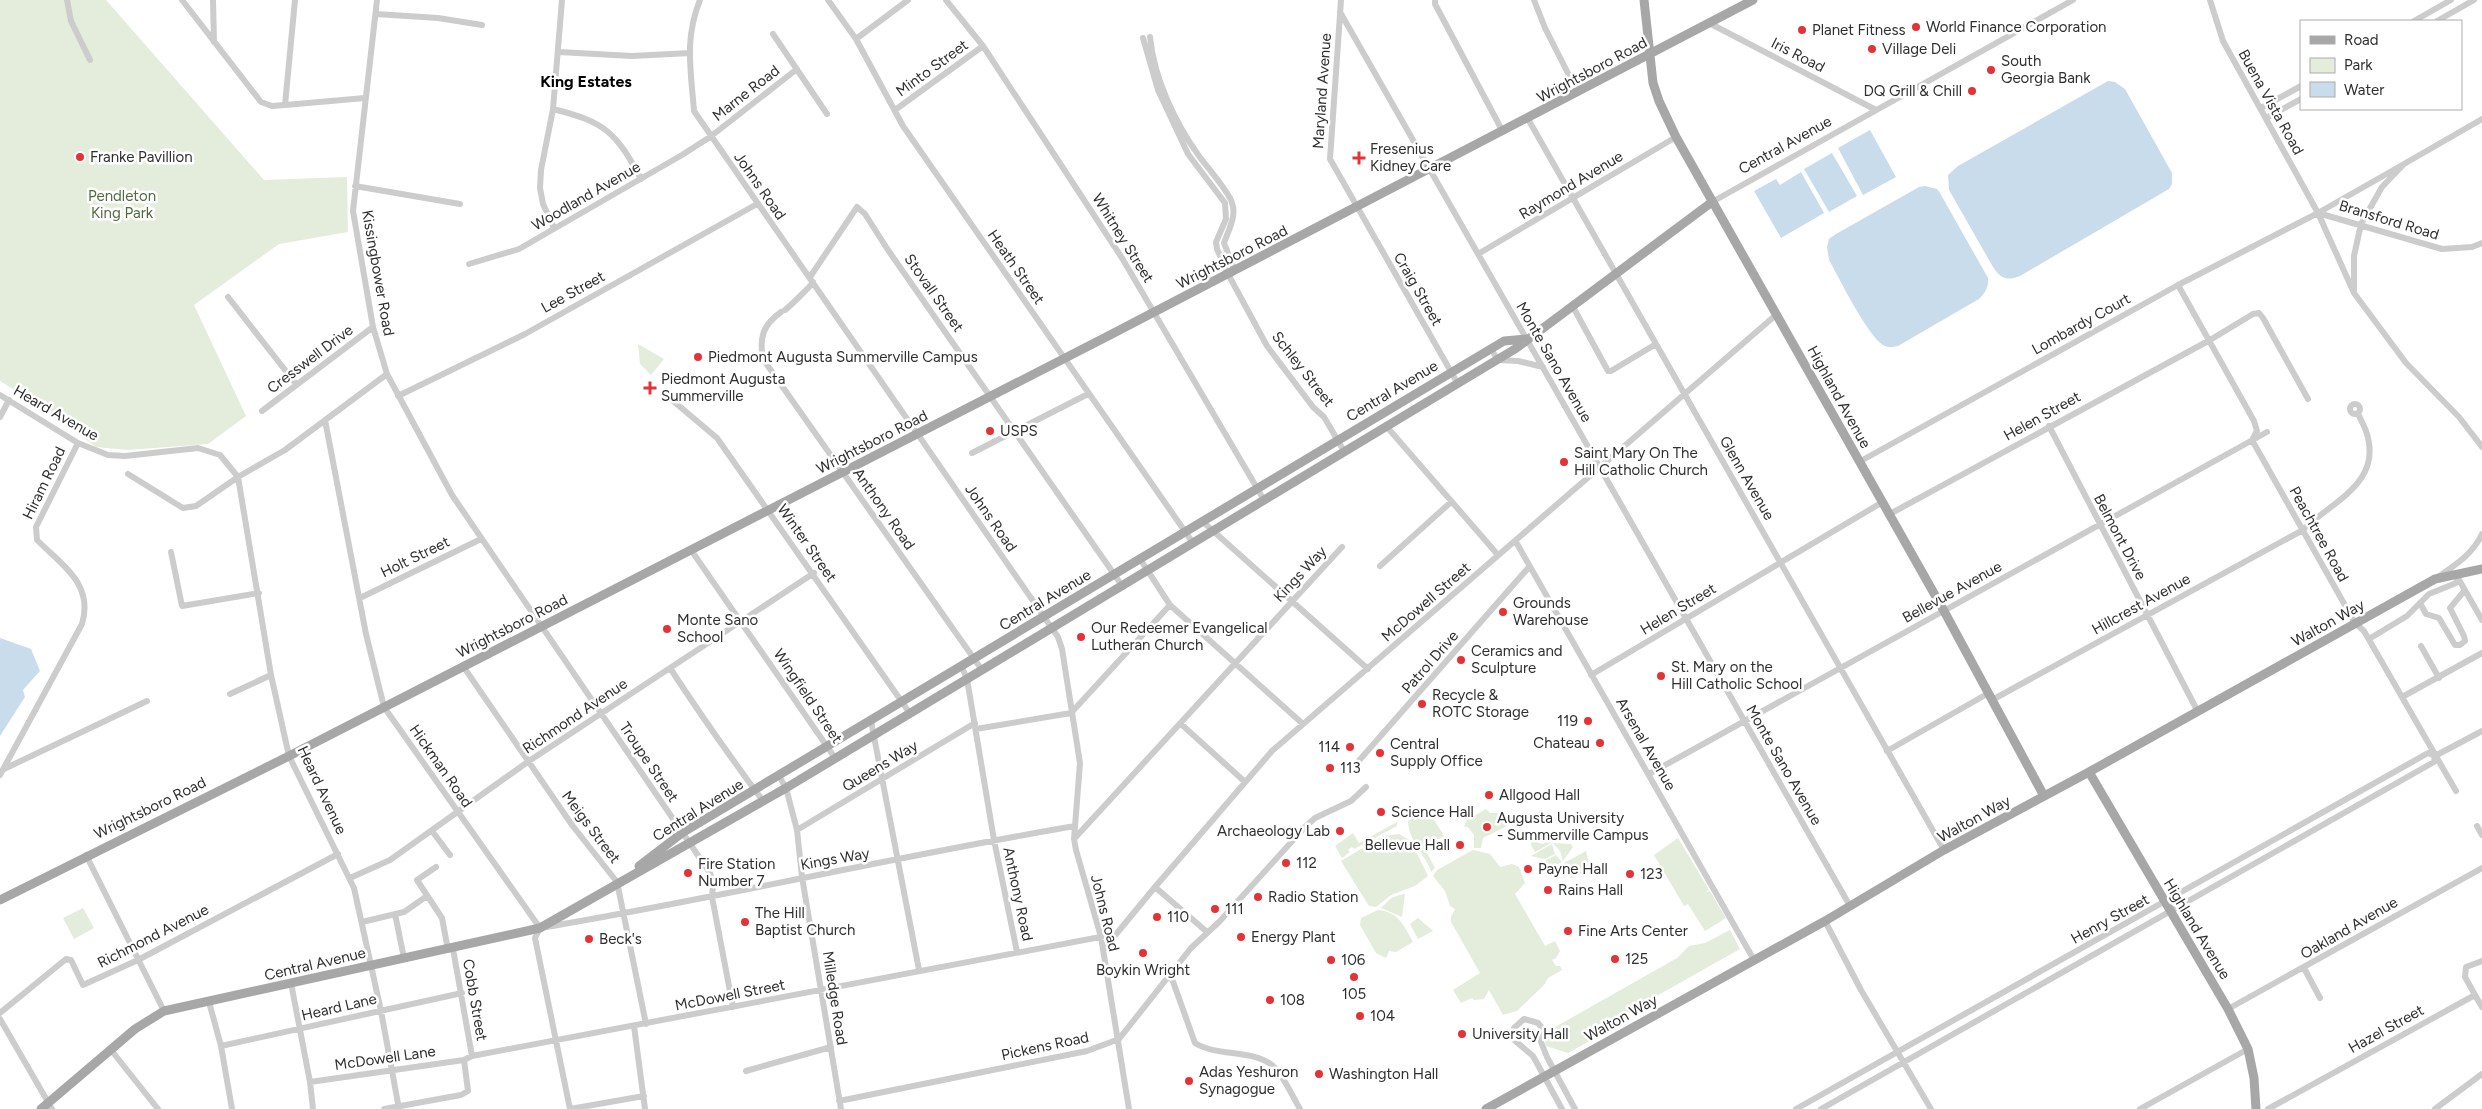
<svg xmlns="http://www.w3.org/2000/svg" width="2482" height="1109" viewBox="0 0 2482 1109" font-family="Figtree,sans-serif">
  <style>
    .green { fill: #e4ecdc }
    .water { fill: #c9dceb }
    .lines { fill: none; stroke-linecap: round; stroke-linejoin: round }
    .minor { stroke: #ccc; stroke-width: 6 }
    .major { stroke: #a7a7a7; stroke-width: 9 }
    .poi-dot { fill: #e33336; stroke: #fff; stroke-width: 2 }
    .labels { text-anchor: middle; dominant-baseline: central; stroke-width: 5; stroke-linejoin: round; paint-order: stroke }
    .poi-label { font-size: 15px; fill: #2f2f2f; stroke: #fff; text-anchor: start }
    .street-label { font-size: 15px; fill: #2f2f2f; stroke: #fff }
    .park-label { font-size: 15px; fill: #4f6a3c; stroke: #fff }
    .neighbourhood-label { font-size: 16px; font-weight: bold; fill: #000; stroke: #fff }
  </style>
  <rect width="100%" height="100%" fill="#fff"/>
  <path class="green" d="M0,0H106L264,180L347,177L348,232L279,244L194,305L246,416L208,444L128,450L96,447L42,407L0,381Z
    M638,344L664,359L651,375L640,364Z
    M1427,808L1444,836L1424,847L1435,868L1431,872C1428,858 1408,841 1408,821L1413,818L1412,816Z
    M1486,809L1490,813H1500L1507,826L1483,838L1481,848H1474V835L1468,827H1464L1467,820Z
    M1397,822V826L1354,849L1352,847L1348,850L1350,852L1342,858L1335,846L1353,833L1359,843Z
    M1536,831L1539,836L1538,843L1543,844L1549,839L1551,843L1535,852L1531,845V837Z
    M1399,834L1411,841L1428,876L1415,886L1391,895L1376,907L1369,906L1341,861L1383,836Z
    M1678,838L1709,890L1705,893L1710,891L1726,918L1705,931L1688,904L1684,906L1654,855Z
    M1553,843L1571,844L1573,847L1563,861L1560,851Z
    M1552,844L1555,854L1545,859L1531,856Z
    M1473,850L1490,854L1500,867L1512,864L1519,867L1525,883L1515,894L1545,946L1555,941L1560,951L1556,958L1552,960L1556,966H1560L1562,970L1548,978L1544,985L1517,1011L1503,1015L1489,990L1484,999L1474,1000L1472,998L1461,1003L1453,990L1480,973L1451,922V917L1455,909L1450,906L1445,891L1433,876L1437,870Z
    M1586,851L1590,868L1572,878L1564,863Z
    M1556,855L1562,862L1541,873L1546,860Z
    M1403,894H1405L1402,917L1381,908L1391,898Z
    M83,908L94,928L74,939L63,918Z
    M1378,910C1399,912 1404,926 1413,942L1396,952L1389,951L1386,958L1376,953L1360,925L1361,918Z
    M1418,918L1433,931L1418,939L1410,924Z
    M1730,930L1740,949L1628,1012L1627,1020L1568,1053L1546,1046L1545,1042L1550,1030L1677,958L1689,946L1705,943Z"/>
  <path class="water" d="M2108,81L2115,82L2125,89L2172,173V184L2169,189L2020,276C2007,281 2001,279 1993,267L1949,190L1948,175L1958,166Z
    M1870,130L1896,177L1863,195L1838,148Z
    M1832,153L1857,196L1829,212L1804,169Z
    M1801,172L1824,213L1781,238L1754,191L1776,179L1780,185Z
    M1925,186L1937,189L1940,193L1988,278C1989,287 1985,293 1979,299L1898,346C1892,347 1888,348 1883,345C1868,336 1839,278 1829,260L1827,247L1829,239L1836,234L1919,187Z
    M0,638L31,649L40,671L23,690L25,697L0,736Z"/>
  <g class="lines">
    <path class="minor" d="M67,0L71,21L90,60
      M182,0L261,102L272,106L285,105L365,98
      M213,0L214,42
      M377,0L353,211L373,327L387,374L452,495L710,873L713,884L712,897L733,1007
      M700,0C684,39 691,71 694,111L1058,637L1062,649L1080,763L1074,839L1076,850L1101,937L1129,1109
      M828,0L856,39L903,126L1193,543
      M946,0L983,46L1122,258L1264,500
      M1341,0L1330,159L1458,384
      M1435,0V4L1503,132
      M1534,0L1545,28L1578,93
      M2210,0L2223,41L2318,213L2354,293L2406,363L2459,417L2482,447
      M1340,12L1850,906
      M376,14L438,18L482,25
      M2414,21L2451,0
      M2437,21L2474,0
      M1709,23L1876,110
      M773,34L827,114
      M1150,37C1154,78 1175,123 1199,156C1207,167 1229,192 1232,203C1237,216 1228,231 1224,243L1235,271
      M1143,38L1158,90L1181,139L1188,154L1225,203L1226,219L1216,242L1217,249L1228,274L1267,346L1313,407L1324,417L1344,451
      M856,39L908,0
      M559,52L632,56L690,53
      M285,105L295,0
      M2261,108L2301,86
      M553,109C605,122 616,132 641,179
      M895,110L983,46
      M2266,118L2301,99
      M1528,119L1944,850
      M355,186L460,204
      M1712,202L2073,0
      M2318,213L2442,249L2472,247L2482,243
      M554,228L543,204L540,188L541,170L553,109L562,0
      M1478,254L1676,137
      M469,264L519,249L682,155L710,137L797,69
      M810,277L857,207L865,214L888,250L1123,587
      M2178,285L2254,421L2257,431L2252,440L2355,623L2364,631L2456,791
      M2354,290V256L2361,224L2382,187L2404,164L2482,119
      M228,297L296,384
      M1572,305L1608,371H1611L1656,344
      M785,310C789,307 812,285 813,282
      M781,312C763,325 759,337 763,359L982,670
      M1491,349L1498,360L1518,361L1543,367
      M0,395L78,443L108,455L125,456L198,448L220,455L238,477L271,675L289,756L354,888L381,1011L399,1109
      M398,396L525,334L757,204
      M672,400L717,438L909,712
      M2350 409a5 5 0 1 1 10 0a5 5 0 1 1-10 0Z
      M262,411L373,327
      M0,417L9,400
      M325,420L366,634L384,707L540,928L535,938L570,1109
      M2049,426L2198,712
      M1387,427L1498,555
      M972,453L1088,394
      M1859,462L2178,285L2318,213L2404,164
      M128,474L183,508L196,506L238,477L285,450L387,374
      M1888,515L2210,340L2253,314L2259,313L2263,318L2308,399
      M1202,521L1368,669
      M1516,542L1754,960
      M691,550L835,758
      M171,552L182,606L259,593
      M1140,559L1170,605L1303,724
      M1380,566L1451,502
      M2438,577C2455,565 2473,554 2482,534
      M2458,578L2482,620
      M360,598L481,539
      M2420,603L2426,614L2439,618L2455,645H2460L2465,641L2464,636L2450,608L2465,590
      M2369,639L2407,616L2429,594L2456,583L2458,578
      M2421,646L2439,678
      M961,665L967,679L994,840L1017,952
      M463,666L572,825L617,882L646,1024
      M670,668C700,714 731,758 763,801
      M1591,675L1881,503
      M230,694L271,675
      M2402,697L2482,653
      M1992,700L2303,530C2332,501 2384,483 2366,431C2364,425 2360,419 2358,413
      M871,721L919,970
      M1181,724L1244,781
      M976,729L1071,713L1170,605
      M1887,751L1987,694
      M4,769L147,701
      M1349,772L1529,567
      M1649,774L2267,432
      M0,775L82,624C94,584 62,565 37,540L36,527L78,443
      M779,776L786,788L797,830L802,877L841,1109
      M2477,826L2482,835
      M797,830L975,723
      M432,831L450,855
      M1074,839L1342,547
      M86,855L164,1011
      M436,867L417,880L442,918L448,950
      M350,878L390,860L529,761L814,573
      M1155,887L1207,932
      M395,914L404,958
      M1825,921L1861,990L1931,1109
      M362,922L404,912L427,896
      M546,927C723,897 898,856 1075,826
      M453,949L472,1056
      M1103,950L1155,887L1272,751L1777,314
      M2304,968L2320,998
      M1171,976L1195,1043C1217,1057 1254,1049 1273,1066C1284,1076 1292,1096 1300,1109
      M291,983L310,1082L313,1109
      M2475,995L2482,1007
      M209,1002L221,1046L232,1109
      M2228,1009L2482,868
      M0,1013L66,959L71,960L83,985L138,960L338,854
      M0,1019L52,1109
      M634,1026L645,1109
      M221,1046L462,993
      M111,1050L158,1109
      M746,1071L831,1047
      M310,1082L464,1060
      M839,1101L1087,1051L1119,1039L1191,948L1219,922L1304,828L1315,818L1351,801L1366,787
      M384,1109L461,1095L468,1091L464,1060L472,1056L1116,934
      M570,1109L644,1096
      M1562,1109L1533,1056L1513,1039L1514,1028L1524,1019L1538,1023L1543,1029L1541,1042L1547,1057L1575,1109
      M1796,1109L2428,753L2435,756
      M1821,1109L2434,762L2435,756L2482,731
      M2140,1109L2248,1049
      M2268,1109L2475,995L2465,977L2466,967L2482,961
      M2435,1109L2482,1074"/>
    <path class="major" d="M1644,0L1653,83L1659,101L1676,137L1944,611L2044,796
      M2089,772L2228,1009L2248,1049L2254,1078L2256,1109
      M639,866L682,833L1504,341L1527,339
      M0,900L289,756L1110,335L1753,0
      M41,1109L135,1029L164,1011L540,928L786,788L1515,349L1712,202
      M1486,1109L1825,921L1944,850L2089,772L2435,579L2482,569"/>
  </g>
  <g class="poi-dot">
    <circle cx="1916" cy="27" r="5"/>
    <circle cx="1802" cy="30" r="5"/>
    <circle cx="1872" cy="49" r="5"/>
    <circle cx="1991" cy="70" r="5"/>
    <circle cx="1972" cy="91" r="5"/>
    <circle cx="80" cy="157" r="5"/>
    <path d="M1356.5 150.5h5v5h5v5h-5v5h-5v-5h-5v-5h5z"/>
    <circle cx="698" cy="357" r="5"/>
    <path d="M647.5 380.5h5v5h5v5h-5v5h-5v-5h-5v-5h5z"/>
    <circle cx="990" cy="431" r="5"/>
    <circle cx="1564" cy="462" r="5"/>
    <circle cx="1503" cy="612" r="5"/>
    <circle cx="667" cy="629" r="5"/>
    <circle cx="1081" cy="637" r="5"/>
    <circle cx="1461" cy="660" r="5"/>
    <circle cx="1661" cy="676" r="5"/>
    <circle cx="1422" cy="704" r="5"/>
    <circle cx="1588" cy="721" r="5"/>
    <circle cx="1600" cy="743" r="5"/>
    <circle cx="1350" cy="747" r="5"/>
    <circle cx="1380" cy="753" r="5"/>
    <circle cx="1330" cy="768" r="5"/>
    <circle cx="1489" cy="795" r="5"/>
    <circle cx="1381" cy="812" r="5"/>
    <circle cx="1487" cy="827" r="5"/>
    <circle cx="1340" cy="831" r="5"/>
    <circle cx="1460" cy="845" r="5"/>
    <circle cx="1286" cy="863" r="5"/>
    <circle cx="1528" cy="869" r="5"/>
    <circle cx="688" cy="873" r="5"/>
    <circle cx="1630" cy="874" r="5"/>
    <circle cx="1548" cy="890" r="5"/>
    <circle cx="1258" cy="897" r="5"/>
    <circle cx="1215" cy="909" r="5"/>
    <circle cx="1157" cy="917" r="5"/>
    <circle cx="745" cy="922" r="5"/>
    <circle cx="1568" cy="931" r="5"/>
    <circle cx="1241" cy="937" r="5"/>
    <circle cx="589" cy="939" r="5"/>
    <circle cx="1143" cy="953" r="5"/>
    <circle cx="1615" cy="959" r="5"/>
    <circle cx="1331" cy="960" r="5"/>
    <circle cx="1354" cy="977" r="5"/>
    <circle cx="1270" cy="1000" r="5"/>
    <circle cx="1360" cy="1016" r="5"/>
    <circle cx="1462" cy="1034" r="5"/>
    <circle cx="1319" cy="1074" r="5"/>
    <circle cx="1189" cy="1081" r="5"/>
  </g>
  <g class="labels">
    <g class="poi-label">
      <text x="1926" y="27">World Finance Corporation</text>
      <text x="1812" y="30">Planet Fitness</text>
      <text x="1882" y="49">Village Deli</text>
      <text x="2001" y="61">South<tspan x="2001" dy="17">Georgia Bank</tspan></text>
      <text x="1962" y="91" text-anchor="end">DQ Grill &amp; Chill</text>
      <text x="1370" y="149">Fresenius<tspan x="1370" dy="17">Kidney Care</tspan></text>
      <text x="90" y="157">Franke Pavillion</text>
      <text x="708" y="357">Piedmont Augusta Summerville Campus</text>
      <text x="661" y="379">Piedmont Augusta<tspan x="661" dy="17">Summerville</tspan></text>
      <text x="1000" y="431">USPS</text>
      <text x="1574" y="453">Saint Mary On The<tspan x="1574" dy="17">Hill Catholic Church</tspan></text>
      <text x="1513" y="603">Grounds<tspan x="1513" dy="17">Warehouse</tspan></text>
      <text x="677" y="620">Monte Sano<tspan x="677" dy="17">School</tspan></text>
      <text x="1091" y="628">Our Redeemer Evangelical<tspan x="1091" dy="17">Lutheran Church</tspan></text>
      <text x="1471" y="651">Ceramics and<tspan x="1471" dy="17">Sculpture</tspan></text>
      <text x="1671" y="667">St. Mary on the<tspan x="1671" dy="17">Hill Catholic School</tspan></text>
      <text x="1432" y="695">Recycle &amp;<tspan x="1432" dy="17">ROTC Storage</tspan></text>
      <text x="1578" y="721" text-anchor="end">119</text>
      <text x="1590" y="743" text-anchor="end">Chateau</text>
      <text x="1390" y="744">Central<tspan x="1390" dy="17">Supply Office</tspan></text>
      <text x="1340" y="747" text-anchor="end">114</text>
      <text x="1340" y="768">113</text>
      <text x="1499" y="795">Allgood Hall</text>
      <text x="1391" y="812">Science Hall</text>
      <text x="1497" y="818">Augusta University<tspan x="1497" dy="17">- Summerville Campus</tspan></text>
      <text x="1330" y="831" text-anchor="end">Archaeology Lab</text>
      <text x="1450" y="845" text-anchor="end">Bellevue Hall</text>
      <text x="1296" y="863">112</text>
      <text x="698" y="864">Fire Station<tspan x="698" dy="17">Number 7</tspan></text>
      <text x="1538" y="869">Payne Hall</text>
      <text x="1640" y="874">123</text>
      <text x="1558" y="890">Rains Hall</text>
      <text x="1268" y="897">Radio Station</text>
      <text x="1225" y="909">111</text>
      <text x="755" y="913">The Hill<tspan x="755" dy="17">Baptist Church</tspan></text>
      <text x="1167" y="917">110</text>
      <text x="1578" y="931">Fine Arts Center</text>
      <text x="1251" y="937">Energy Plant</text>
      <text x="599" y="939">Beck's</text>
      <text x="1625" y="959">125</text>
      <text x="1341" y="960">106</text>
      <text x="1143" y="970" text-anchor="middle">Boykin Wright</text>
      <text x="1354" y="994" text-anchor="middle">105</text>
      <text x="1280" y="1000">108</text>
      <text x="1370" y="1016">104</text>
      <text x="1472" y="1034">University Hall</text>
      <text x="1199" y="1072">Adas Yeshuron<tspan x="1199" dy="17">Synagogue</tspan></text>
      <text x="1329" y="1074">Washington Hall</text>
    </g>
    <g class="street-label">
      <text transform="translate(1798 55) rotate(27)">Iris Road</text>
      <text transform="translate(932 68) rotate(-36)">Minto Street</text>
      <text transform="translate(1592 70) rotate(-28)">Wrightsboro Road</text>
      <text transform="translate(1322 91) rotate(-86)">Maryland Avenue</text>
      <text transform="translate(746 93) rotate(-38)">Marne Road</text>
      <text transform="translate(2271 102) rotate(61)">Buena Vista Road</text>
      <text transform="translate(1785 145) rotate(-29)">Central Avenue</text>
      <text transform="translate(1571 185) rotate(-31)">Raymond Avenue</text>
      <text transform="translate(760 186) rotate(55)">Johns Road</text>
      <text transform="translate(586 196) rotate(-30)">Woodland Avenue</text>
      <text transform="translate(2389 220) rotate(17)">Bransford Road</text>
      <text transform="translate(1123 238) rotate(58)">Whitney Street</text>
      <text transform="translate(1232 257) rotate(-27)">Wrightsboro Road</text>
      <text transform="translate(1016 267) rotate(55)">Heath Street</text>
      <text transform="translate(378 273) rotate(80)">Kissingbower Road</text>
      <text transform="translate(1418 289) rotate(60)">Craig Street</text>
      <text transform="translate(573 292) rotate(-29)">Lee Street</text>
      <text transform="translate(934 293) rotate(55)">Stovall Street</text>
      <text transform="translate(2081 324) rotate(-29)">Lombardy Court</text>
      <text transform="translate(310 359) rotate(-37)">Cresswell Drive</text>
      <text transform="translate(1554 362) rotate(60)">Monte Sano Avenue</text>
      <text transform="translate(1303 369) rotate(52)">Schley Street</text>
      <text transform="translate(1392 391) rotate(-31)">Central Avenue</text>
      <text transform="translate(1839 397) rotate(61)">Highland Avenue</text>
      <text transform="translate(56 413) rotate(30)">Heard Avenue</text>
      <text transform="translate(2042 416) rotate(-29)">Helen Street</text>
      <text transform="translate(872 442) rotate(-27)">Wrightsboro Road</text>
      <text transform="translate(1747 478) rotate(60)">Glenn Avenue</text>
      <text transform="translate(44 483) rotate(-64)">Hiram Road</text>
      <text transform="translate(884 509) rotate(55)">Anthony Road</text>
      <text transform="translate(991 518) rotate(55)">Johns Road</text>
      <text transform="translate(2319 534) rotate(61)">Peachtree Road</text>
      <text transform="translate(2120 537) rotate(62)">Belmont Drive</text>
      <text transform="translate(807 543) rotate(55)">Winter Street</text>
      <text transform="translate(415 557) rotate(-26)">Holt Street</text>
      <text transform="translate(1300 574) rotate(-47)">Kings Way</text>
      <text transform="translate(1952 592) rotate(-29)">Bellevue Avenue</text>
      <text transform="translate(1045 600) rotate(-31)">Central Avenue</text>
      <text transform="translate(1426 602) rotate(-41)">McDowell Street</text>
      <text transform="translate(2141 604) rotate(-29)">Hillcrest Avenue</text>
      <text transform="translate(1678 609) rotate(-31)">Helen Street</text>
      <text transform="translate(2328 623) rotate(-29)">Walton Way</text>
      <text transform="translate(512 626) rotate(-27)">Wrightsboro Road</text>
      <text transform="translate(1430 662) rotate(-49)">Patrol Drive</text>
      <text transform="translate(808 696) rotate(56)">Wingfield Street</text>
      <text transform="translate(575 716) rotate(-34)">Richmond Avenue</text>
      <text transform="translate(1646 744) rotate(60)">Arsenal Avenue</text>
      <text transform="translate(649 762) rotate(56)">Troupe Street</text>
      <text transform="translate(1784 765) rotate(60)">Monte Sano Avenue</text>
      <text transform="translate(441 766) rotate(55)">Hickman Road</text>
      <text transform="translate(880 766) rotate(-31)">Queens Way</text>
      <text transform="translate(322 790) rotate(65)">Heard Avenue</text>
      <text transform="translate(150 808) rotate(-26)">Wrightsboro Road</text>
      <text transform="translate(698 810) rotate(-32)">Central Avenue</text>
      <text transform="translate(1974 819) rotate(-29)">Walton Way</text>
      <text transform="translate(591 827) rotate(53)">Meigs Street</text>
      <text transform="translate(835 859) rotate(-10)">Kings Way</text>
      <text transform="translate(1018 894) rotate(78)">Anthony Road</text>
      <text transform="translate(1105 913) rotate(76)">Johns Road</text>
      <text transform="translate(2110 919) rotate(-29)">Henry Street</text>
      <text transform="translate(2349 928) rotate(-30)">Oakland Avenue</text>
      <text transform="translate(2197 929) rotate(59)">Highland Avenue</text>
      <text transform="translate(153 936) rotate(-27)">Richmond Avenue</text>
      <text transform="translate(315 964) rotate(-13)">Central Avenue</text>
      <text transform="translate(730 995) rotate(-11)">McDowell Street</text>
      <text transform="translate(835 998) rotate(81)">Milledge Road</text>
      <text transform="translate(475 1000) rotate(80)">Cobb Street</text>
      <text transform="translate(339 1007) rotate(-13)">Heard Lane</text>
      <text transform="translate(1621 1018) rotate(-29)">Walton Way</text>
      <text transform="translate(2386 1029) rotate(-29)">Hazel Street</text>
      <text transform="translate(1045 1046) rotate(-12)">Pickens Road</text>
      <text transform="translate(385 1058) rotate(-8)">McDowell Lane</text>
    </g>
    <g class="park-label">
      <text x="122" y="196">Pendleton<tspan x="122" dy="17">King Park</tspan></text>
    </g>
    <g class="neighbourhood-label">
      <text x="586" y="81">King Estates</text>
    </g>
  </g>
  <rect x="2300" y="20" width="162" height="90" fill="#ffffff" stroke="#acacac"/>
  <rect x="2310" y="36" width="25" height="8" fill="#a7a7a7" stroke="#acacac"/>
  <text x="2344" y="45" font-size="15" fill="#2f2f2f">Road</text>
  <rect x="2310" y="58" width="25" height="15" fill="#e4ecdc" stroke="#acacac"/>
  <text x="2344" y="70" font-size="15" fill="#2f2f2f">Park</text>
  <rect x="2310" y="82" width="25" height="15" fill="#c9dceb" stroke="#acacac"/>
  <text x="2344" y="95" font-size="15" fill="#2f2f2f">Water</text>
</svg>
